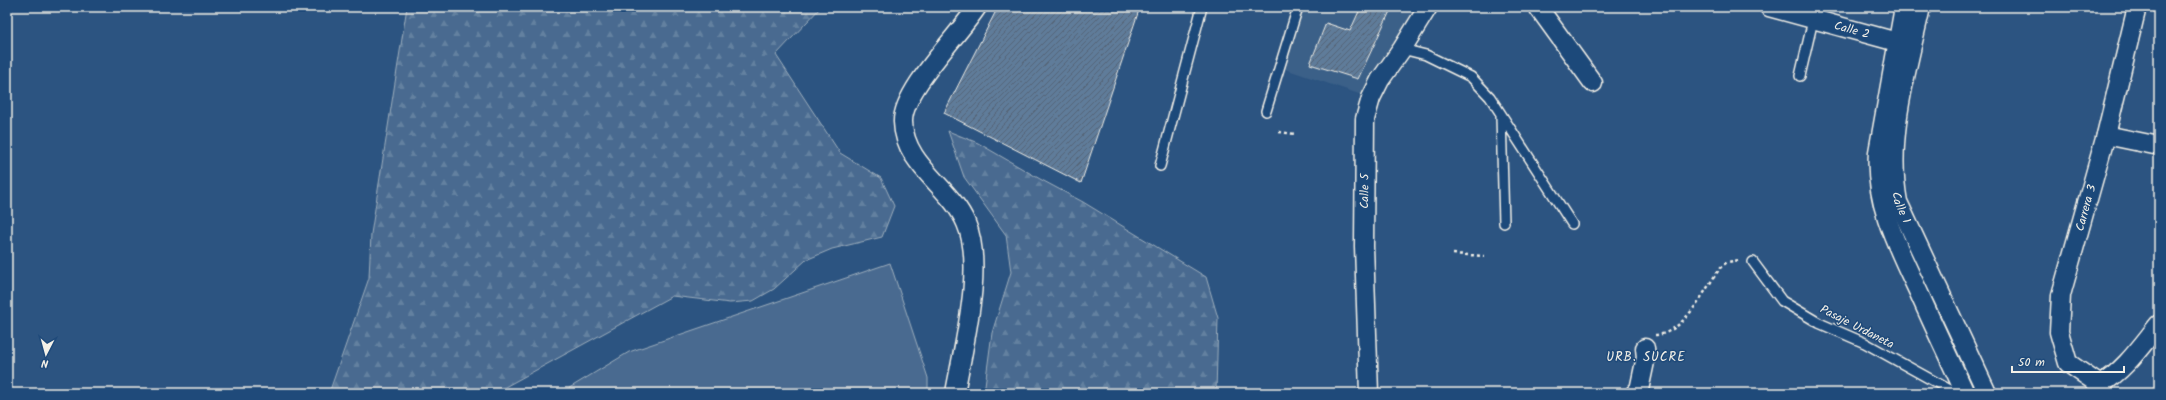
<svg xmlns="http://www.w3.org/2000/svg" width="2166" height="400" viewBox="0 0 2166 400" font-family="Kalam,sans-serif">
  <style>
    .built { fill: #3b6088 }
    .green { fill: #496b90; stroke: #9eaebc }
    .forest { fill: url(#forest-firs); stroke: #9eaebc }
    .building { fill: url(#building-hatch); stroke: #f4f1e8 }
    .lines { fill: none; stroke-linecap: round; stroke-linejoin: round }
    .service-casing { stroke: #f4f1e8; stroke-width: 12 }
    .minor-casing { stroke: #f4f1e8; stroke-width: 21 }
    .path { stroke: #f4f1e8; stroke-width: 2.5; stroke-dasharray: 3 3; stroke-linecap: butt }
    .service { stroke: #1f4a7a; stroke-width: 9 }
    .minor { stroke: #1f4a7a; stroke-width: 18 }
    .labels { text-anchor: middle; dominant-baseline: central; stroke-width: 3; stroke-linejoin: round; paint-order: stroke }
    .street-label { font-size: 12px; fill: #f4f1e8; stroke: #1f4a7a }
    .neighbourhood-label { font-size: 13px; letter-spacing: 1px; fill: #f4f1e8; stroke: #1f4a7a }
  </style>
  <defs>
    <pattern id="forest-firs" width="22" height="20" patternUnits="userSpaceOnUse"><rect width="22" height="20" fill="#496b90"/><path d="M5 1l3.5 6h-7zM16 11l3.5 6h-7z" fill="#6481a0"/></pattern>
    <pattern id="building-hatch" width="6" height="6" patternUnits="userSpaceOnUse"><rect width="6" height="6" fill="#5e7b9a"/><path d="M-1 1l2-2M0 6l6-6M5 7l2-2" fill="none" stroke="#556474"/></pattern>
  </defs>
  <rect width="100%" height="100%" fill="#2c5481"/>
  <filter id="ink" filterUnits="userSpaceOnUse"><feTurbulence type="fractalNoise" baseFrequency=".025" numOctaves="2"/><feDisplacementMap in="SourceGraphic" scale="8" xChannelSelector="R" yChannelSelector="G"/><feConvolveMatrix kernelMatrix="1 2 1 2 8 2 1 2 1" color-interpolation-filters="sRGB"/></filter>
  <g filter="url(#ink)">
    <path class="built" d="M1302,7H1427L1371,98L1279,67Z"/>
    <path class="green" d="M890,263L928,378V393H561L629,352Z"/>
    <path class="forest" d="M407,7H821L776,55L840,153L881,178L894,206L882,237L832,249L806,260L774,289L753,301L730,303L672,296L494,393H329L369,278L371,234Z
      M948,131L978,143L1040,179L1083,202L1206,277L1218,318L1216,393H984L992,333L1011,272L1006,235L964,177Z"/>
    <path class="building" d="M998,7H1140L1081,183L944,113Z
      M1361,7H1392L1358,79L1310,64L1326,23L1350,31Z"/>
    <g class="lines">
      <g class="service-casing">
        <path id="service" d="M1402,49L1426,55L1471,77L1490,97L1572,224
          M1800,76L1813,20
          M1266,111L1298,7
          M1501,116L1504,223
          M1160,166L1202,7
          M1753,262L1782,301L1819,323L1865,343L1950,390L1965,393"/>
      </g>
      <g class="minor-casing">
        <g id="minor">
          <path d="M1538,7L1593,83"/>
          <path id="s1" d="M1769,7L1908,45"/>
          <path d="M1904,7L1878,152C1874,203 1898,248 1919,293C1934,327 1950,360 1965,393"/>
          <path id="s2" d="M1921,7C1907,70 1886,138 1898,202L1987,393"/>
          <path d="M2106,135L2159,146"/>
          <path d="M2100,385C2125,370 2141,346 2159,324"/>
          <path d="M955,393C963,347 985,266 966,223C951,187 904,165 903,122C902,91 959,35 977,7"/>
          <path id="s3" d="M1369,393L1364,246L1365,119L1371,98L1380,80L1402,49L1428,7"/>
          <path d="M1635,393L1639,390L1646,357L1645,348"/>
          <path id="s4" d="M2102,393L2100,385L2068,363L2059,332L2061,295L2106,135L2137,7"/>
        </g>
      </g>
      <path class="path" d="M1279,132L1295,134
        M1453,254L1484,256
        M1655,335C1685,334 1705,288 1721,267L1727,262L1740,260"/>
      <use href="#service" class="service"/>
      <use href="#minor" class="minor"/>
    </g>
  </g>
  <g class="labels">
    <g class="street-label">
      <text stroke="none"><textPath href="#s1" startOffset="86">Calle 2</textPath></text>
      <text stroke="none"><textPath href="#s3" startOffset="202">Calle 5</textPath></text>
      <text stroke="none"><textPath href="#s2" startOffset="204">Calle 1</textPath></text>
      <text stroke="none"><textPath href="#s4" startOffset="207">Carrera 3</textPath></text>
      <text transform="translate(1857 327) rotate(27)">Pasaje Urdaneta</text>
    </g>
    <g class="neighbourhood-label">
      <text x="1646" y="357">URB. SUCRE</text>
    </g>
  </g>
  <rect width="2166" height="400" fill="none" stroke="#1f4a7a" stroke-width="24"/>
  <rect x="12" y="12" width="2142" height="376" fill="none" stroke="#f4f1e8" stroke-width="1.5" filter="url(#ink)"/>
  <g transform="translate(46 354) rotate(186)" stroke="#1f4a7a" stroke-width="3" paint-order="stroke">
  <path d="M0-3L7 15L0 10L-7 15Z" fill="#f4f1e8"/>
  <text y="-6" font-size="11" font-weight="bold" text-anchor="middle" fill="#f4f1e8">N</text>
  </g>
  <path d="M2012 366v6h112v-6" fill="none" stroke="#f4f1e8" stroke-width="2"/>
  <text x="2018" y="366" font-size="12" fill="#f4f1e8" stroke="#1f4a7a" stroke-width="3" paint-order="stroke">50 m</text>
</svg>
